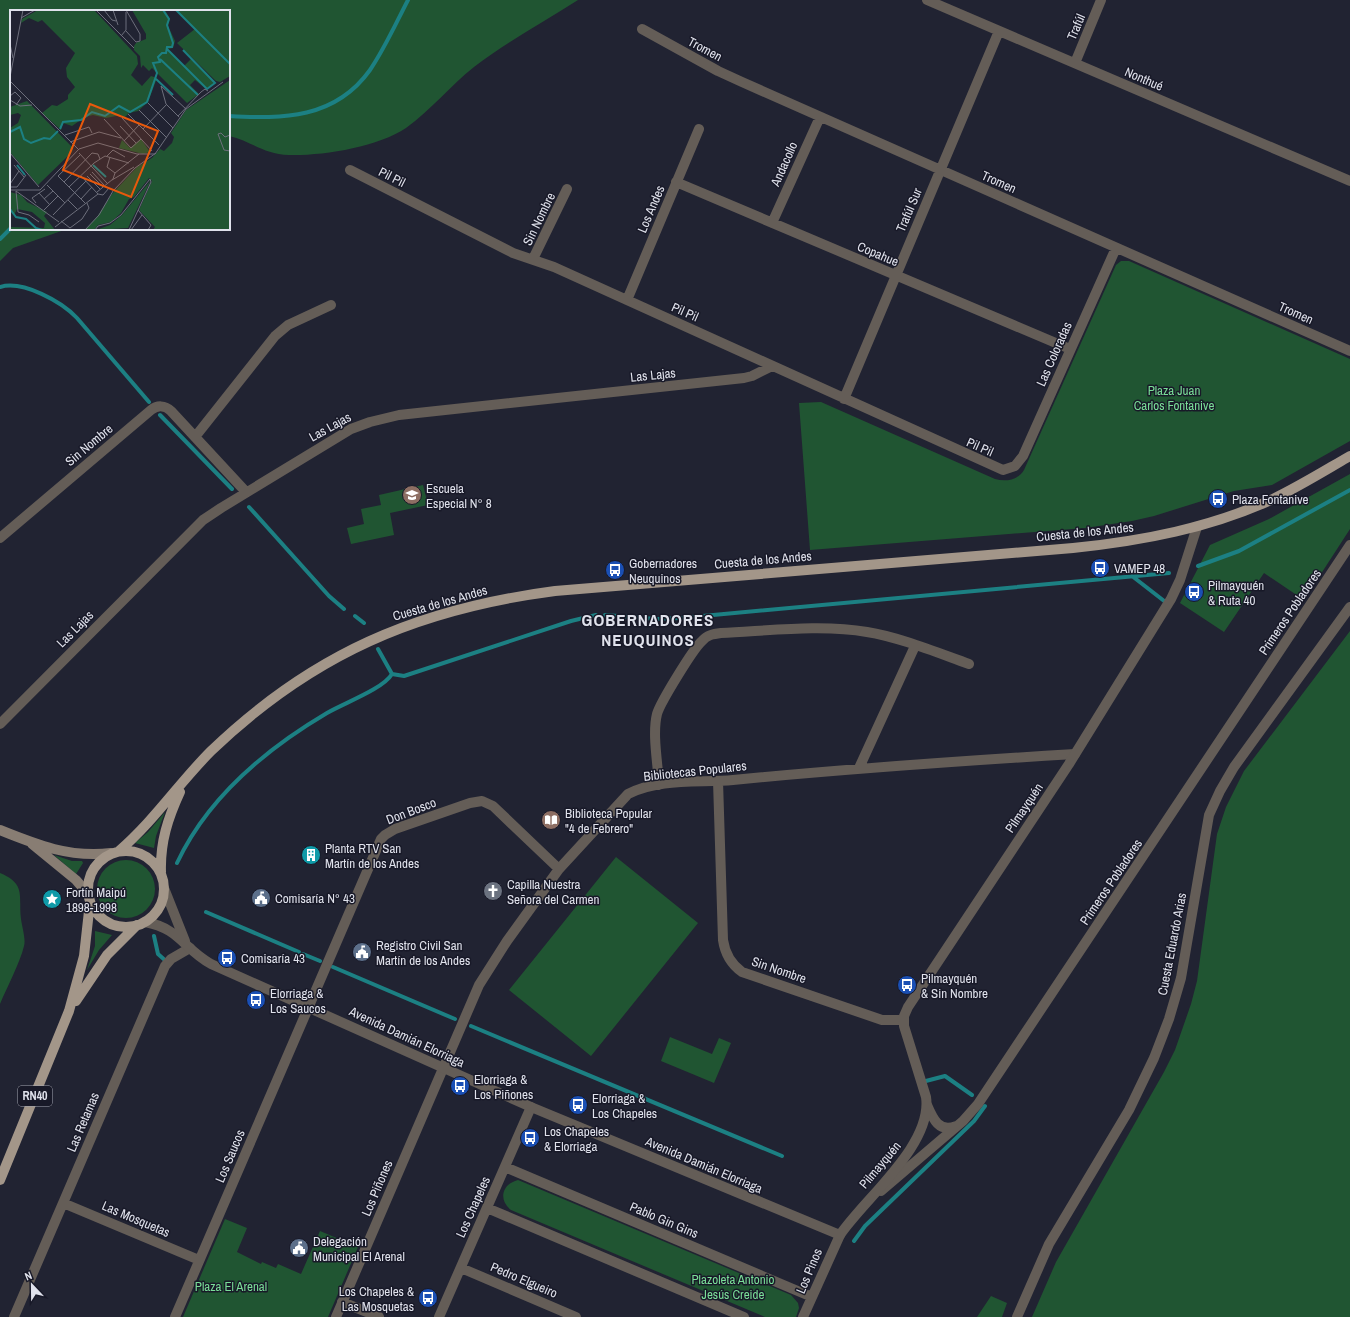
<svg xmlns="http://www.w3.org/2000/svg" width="1350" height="1317" viewBox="0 0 1350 1317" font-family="'Archivo Narrow',sans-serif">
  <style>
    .green { fill: #205532 }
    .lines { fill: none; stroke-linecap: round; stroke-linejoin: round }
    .stream { stroke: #1c8083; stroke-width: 4 }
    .minor { stroke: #645d57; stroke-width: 10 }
    .tertiary { stroke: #645d57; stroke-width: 10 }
    .secondary { stroke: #887d73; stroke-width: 10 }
    .primary { stroke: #a39689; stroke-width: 10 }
    .labels { text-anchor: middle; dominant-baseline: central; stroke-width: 3; stroke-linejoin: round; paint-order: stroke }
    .shield { fill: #181928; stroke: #a4a6b1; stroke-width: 1 }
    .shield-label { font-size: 12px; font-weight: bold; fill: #e0e2ec }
    .street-label { font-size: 13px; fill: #e0e2ec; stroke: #181928 }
    .park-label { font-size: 13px; fill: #7ade98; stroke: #181928 }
    .poi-label { font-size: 13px; fill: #e0e2ec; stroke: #181928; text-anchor: start }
    .district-label { font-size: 17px; font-weight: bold; letter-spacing: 1px; fill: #e0e2ec; stroke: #181928 }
    .inset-river { fill: none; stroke: #1c8083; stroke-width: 2 }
    .inset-road { fill: none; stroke: #6d6f7c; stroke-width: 1 }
    .view { fill: #e8590c; fill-opacity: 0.15; stroke: #e8590c; stroke-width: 2 }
    .inset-edge { fill: none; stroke: #e0e2ec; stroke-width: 2 }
  </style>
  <rect width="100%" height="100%" fill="#212332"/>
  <path class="green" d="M0,0H578C544,22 506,42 474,67C450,86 431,110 406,128C378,147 322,156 289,155C263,154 251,141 229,136V11H11V229H67L13,248L0,261Z
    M1121,261H1129L1350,359V441L1272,485L1234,491L1154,516L1132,521L1085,528L810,550L799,403L821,402L995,479C1006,482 1018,480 1024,470L1116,265Z
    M1350,474V529L1304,600L1264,573L1224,632L1180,603L1210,545L1269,519Z
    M423,485L428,505L390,513L394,535L351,544L347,528L364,524L361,509L381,505L379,495Z
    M1350,631V1317H1032L1056,1262L1164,1072L1175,1050L1191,1004L1197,981L1217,834L1226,807L1244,771Z
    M165,812L156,836L154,848L135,843L148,832Z
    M54,855L72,861H82L83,863L76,874Z
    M616,857L698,923L591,1056L509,990Z
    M97 889a29 29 0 1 1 58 0a29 29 0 1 1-58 0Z
    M0,873C27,884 18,897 21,919C22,927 26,939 24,946C20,963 7,987 0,1004Z
    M95,931L112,935L99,950L87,970L95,946Z
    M670,1037L712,1054L719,1038L731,1043L714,1083L661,1061Z
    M518,1180L791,1295L798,1303L799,1308L796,1317H765L511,1210C498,1200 502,1184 518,1180Z
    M225,1219L247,1228L237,1252L261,1264L262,1262L276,1268L278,1264L301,1274L320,1231L358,1247L328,1317H183Z
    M991,1296L1007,1303L1002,1317H977Z"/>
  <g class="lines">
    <path class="stream" d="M229,116C283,119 335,119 370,70C385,48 396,23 408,0
      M0,239L11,228
      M0,287C23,280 62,302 77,318L149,402
      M160,415L232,489
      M249,507L329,596L344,609
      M1198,566L1239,551L1350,490
      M1132,576L1168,604
      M605,615L657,619L681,618L1169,573
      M355,616L364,623
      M378,649L392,674L404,676L571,621L596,615
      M177,863C208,797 266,749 327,713C344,703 383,689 392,674
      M206,912L299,952
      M154,936L158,954L167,962
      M303,954L320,961
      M333,967L455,1019
      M471,1026L782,1156
      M922,1082L945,1076L972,1095
      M854,1241L865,1226L974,1121L985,1106"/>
    <path class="minor" d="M927,0L1350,181
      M642,29L718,71L742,82L1350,351
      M1075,63L1101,0
      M350,170L513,253L554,267L1003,470L1015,466L1023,456L1116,248
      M676,182L1070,349
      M772,223L820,117
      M533,259L567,189
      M627,300L699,129
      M844,399L999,31
      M195,437L275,336L288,325L331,305
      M0,538L151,410C157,405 165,405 171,411L246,492
      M0,724L203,520L221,508L351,429L370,422L399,415L744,378L752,376L772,366
      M859,768L915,646
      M718,781L723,940C725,954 731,964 742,972L882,1020H903
      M659,785C658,764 652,734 657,714C660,703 693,649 702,641C707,635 713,634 721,633C767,631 822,624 867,632C899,637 938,653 969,664
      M927,1105C933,1119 939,1133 956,1126
      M505,1167L812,1297
      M881,1191L963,1121L978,1104L1350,545
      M63,1203L199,1260
      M487,1208L744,1317
      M461,1268L576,1317
      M342,1302L379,1317
      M14,1317L165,966L171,959L190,948
      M175,1317L381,839L385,835L395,829L470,803L482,801L493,806L559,869
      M336,1317L479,985L507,941L559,869L628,794C659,778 699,783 733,780C847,769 961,761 1075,754
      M439,1317L531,1107
      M803,1317L840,1235"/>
    <path class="tertiary" d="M164,888L185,941
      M145,922C179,928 184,949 211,964L531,1107L840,1235C865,1198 933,1145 926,1097L904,1026V1016L908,1007L1069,764L1171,599L1180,580L1197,527
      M1017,1317L1049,1244L1129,1110L1154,1058L1169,1019L1181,978L1209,815L1220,791L1234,767L1350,607"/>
    <path class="secondary" d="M0,830C37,845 70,858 111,853
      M32,844L76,880L88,894"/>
    <path class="primary" d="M88 889a38 38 0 1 1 76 0a38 38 0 1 1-76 0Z
      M119,851C154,821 179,783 211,751C312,654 417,609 555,591L1073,548C1142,541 1210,528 1273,499C1300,486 1324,471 1350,456
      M161,872C160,842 168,818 180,792
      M76,1001L107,955L137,925
      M0,1180L69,1011L84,956L90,902"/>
  </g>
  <defs>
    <g id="school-disc" transform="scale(1)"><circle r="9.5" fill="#8d6e63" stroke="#181928"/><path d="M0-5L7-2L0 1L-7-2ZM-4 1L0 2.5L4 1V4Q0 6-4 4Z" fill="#fff"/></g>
    <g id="bus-disc" transform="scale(1)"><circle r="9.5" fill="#1a4fb4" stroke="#181928"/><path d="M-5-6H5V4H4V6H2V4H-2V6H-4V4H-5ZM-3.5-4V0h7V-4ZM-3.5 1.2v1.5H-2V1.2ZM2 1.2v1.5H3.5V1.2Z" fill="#fff"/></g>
    <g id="library-disc" transform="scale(1)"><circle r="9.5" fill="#8d6e63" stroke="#181928"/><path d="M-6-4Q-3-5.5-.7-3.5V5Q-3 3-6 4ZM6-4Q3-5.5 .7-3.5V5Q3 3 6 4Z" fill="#fff"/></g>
    <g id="building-disc" transform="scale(1)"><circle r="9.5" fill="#0f9aa8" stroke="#181928"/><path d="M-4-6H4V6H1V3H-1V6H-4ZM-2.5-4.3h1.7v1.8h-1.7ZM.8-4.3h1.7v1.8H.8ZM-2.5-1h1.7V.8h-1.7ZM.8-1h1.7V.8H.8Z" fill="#fff"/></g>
    <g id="church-disc" transform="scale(1)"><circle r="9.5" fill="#6b7280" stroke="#181928"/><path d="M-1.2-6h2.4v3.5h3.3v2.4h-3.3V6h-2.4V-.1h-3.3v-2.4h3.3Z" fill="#fff"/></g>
    <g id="civic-disc" transform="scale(1)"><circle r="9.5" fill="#5c6f8a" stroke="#181928"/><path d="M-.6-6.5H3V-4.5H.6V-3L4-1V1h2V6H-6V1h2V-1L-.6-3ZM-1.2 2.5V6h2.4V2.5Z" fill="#fff"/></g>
    <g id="sight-disc" transform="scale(1)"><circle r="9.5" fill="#0f9aa8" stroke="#181928"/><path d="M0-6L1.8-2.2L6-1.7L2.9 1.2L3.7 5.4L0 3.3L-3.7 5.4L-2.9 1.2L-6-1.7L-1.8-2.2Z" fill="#fff"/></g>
  </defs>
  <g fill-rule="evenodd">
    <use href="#school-disc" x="412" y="495"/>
    <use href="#bus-disc" x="1218" y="499"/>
    <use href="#bus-disc" x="1100" y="568"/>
    <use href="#bus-disc" x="615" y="570"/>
    <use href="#bus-disc" x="1194" y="592"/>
    <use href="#library-disc" x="551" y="820"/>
    <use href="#building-disc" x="311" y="855"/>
    <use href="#church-disc" x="493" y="891"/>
    <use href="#civic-disc" x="261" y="898"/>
    <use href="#sight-disc" x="52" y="899"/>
    <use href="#civic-disc" x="362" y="952"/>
    <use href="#bus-disc" x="227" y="958"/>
    <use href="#bus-disc" x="907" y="985"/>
    <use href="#bus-disc" x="256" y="1000"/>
    <use href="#bus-disc" x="460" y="1086"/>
    <use href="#bus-disc" x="578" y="1105"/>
    <use href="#bus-disc" x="530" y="1138"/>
    <use href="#civic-disc" x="299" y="1248"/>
    <use href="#bus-disc" x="428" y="1298"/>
  </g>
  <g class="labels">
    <rect class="shield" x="18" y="1086" width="34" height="20" rx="3"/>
    <g class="shield-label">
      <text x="35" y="1096">RN40</text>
    </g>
    <g class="street-label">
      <text transform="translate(1076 27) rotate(-67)">Trafúl</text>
      <text transform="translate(705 49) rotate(28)">Tromen</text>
      <text transform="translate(1144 79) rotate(23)">Nonthué</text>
      <text transform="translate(784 164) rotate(-66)">Andacollo</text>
      <text transform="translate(392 177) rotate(27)">Pil Pil</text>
      <text transform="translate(999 182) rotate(24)">Tromen</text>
      <text transform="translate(651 209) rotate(-67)">Los Andes</text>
      <text transform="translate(909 210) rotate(-67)">Trafúl Sur</text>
      <text transform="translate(539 219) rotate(-64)">Sin Nombre</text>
      <text transform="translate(878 254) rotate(23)">Copahue</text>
      <text transform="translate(685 312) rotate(24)">Pil Pil</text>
      <text transform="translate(1296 313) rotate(24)">Tromen</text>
      <text transform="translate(1054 354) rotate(-66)">Las Coloradas</text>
      <text transform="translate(653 375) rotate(-6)">Las Lajas</text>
      <text transform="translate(330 427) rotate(-29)">Las Lajas</text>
      <text transform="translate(89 445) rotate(-40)">Sin Nombre</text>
      <text transform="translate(980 447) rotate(24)">Pil Pil</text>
      <text transform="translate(1085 532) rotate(-6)">Cuesta de los Andes</text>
      <text transform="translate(763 560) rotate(-5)">Cuesta de los Andes</text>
      <text transform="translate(440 603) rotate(-16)">Cuesta de los Andes</text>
      <text transform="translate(1290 612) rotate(-56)">Primeros Pobladores</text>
      <text transform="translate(75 629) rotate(-45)">Las Lajas</text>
      <text transform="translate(695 771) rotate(-6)">Bibliotecas Populares</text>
      <text transform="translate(1024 808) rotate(-56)">Pilmayquén</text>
      <text transform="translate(411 811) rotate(-21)">Don Bosco</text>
      <text transform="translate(1111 882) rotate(-56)">Primeros Pobladores</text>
      <text transform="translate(1172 944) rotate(-79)">Cuesta Eduardo Arias</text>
      <text transform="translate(779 970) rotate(19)">Sin Nombre</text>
      <text transform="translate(407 1037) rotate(25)">Avenida Damián Elorriaga</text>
      <text transform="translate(83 1122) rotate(-67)">Las Retamas</text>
      <text transform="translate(230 1156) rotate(-67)">Los Saucos</text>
      <text transform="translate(704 1165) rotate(23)">Avenida Damián Elorriaga</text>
      <text transform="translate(880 1165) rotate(-50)">Pilmayquén</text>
      <text transform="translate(377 1188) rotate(-67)">Los Piñones</text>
      <text transform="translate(473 1207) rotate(-66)">Los Chapeles</text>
      <text transform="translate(136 1219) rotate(23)">Las Mosquetas</text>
      <text transform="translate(664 1220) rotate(23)">Pablo Gin Gins</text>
      <text transform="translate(809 1271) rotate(-67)">Los Pinos</text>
      <text transform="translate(524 1280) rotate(23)">Pedro Elgueiro</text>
    </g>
    <g class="park-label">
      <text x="1174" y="390">Plaza Juan<tspan x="1174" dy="15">Carlos Fontanive</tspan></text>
      <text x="733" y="1279">Plazoleta Antonio<tspan x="733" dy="15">Jesús Creide</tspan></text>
      <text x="231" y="1286">Plaza El Arenal</text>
    </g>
    <g class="poi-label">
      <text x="426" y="488">Escuela<tspan x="426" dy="15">Especial N° 8</tspan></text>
      <text x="1232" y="499">Plaza Fontanive</text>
      <text x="629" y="563">Gobernadores<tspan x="629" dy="15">Neuquinos</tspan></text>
      <text x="1114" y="568">VAMEP 48</text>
      <text x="1208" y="585">Pilmayquén<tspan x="1208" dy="15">&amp; Ruta 40</tspan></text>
      <text x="565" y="813">Biblioteca Popular<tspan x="565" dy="15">"4 de Febrero"</tspan></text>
      <text x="325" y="848">Planta RTV San<tspan x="325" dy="15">Martín de los Andes</tspan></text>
      <text x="507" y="884">Capilla Nuestra<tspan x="507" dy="15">Señora del Carmen</tspan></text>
      <text x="66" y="892">Fortín Maipú<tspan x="66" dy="15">1898-1998</tspan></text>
      <text x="275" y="898">Comisaría N° 43</text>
      <text x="376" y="945">Registro Civil San<tspan x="376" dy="15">Martín de los Andes</tspan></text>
      <text x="241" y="958">Comisaría 43</text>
      <text x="921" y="978">Pilmayquén<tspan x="921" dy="15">&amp; Sin Nombre</tspan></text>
      <text x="270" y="993">Elorriaga &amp;<tspan x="270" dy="15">Los Saucos</tspan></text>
      <text x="474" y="1079">Elorriaga &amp;<tspan x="474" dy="15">Los Piñones</tspan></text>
      <text x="592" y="1098">Elorriaga &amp;<tspan x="592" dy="15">Los Chapeles</tspan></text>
      <text x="544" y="1131">Los Chapeles<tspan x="544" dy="15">&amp; Elorriaga</tspan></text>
      <text x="313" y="1241">Delegación<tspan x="313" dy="15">Municipal El Arenal</tspan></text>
      <text x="414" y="1291" text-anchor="end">Los Chapeles &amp;<tspan x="414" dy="15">Las Mosquetas</tspan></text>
    </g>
    <g class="district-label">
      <text x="648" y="619">GOBERNADORES<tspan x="648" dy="20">NEUQUINOS</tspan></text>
    </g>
  </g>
  <g transform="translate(10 10)">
    <rect width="220" height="220" fill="#212332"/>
    <path d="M28,0H84L127,46L128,54L121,65L132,76L141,66L147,68L138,92L128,101L119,103L114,108L111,105L96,108L83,105L75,107L62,116L53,113L51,120L32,103L42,95L47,96L58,89V85L65,77L57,67L56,58L65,43L32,10L28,12L19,8L11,13L12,9ZM122,0H155L160,9L158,16L165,31L163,38L158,39L174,56L181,49L205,73L196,79L185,70L180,75L189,84L177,93L142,58L139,61L133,55L131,58L130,46L124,40V36L126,33L136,29V24ZM166,0H220V66L210,72L206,71L167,33L185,19ZM220,70V220H143L145,217L129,200L142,171L139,168L124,187L119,189L111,203L101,212L88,215L84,220H75L87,207L102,184L127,157L142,148L150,139L154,141L162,133L164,127L161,123L176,100ZM17,91L63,138L62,142L28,175L0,142V118L8,113L11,105L8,103L0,105V97ZM131,129L140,142L133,144L109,138L112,130L120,138ZM141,170L118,218L86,220L100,215L112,205ZM0,182L11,185L17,192L37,202L34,206L45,220H0V217L34,218L35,213L22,202L7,199L4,205L0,201Z" fill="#205532"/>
    <path class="inset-river" d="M166,0L220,54M157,39L197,79L205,73L173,40M150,49L188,85M146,69L163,85M50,119L53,112L71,110L82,102L95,106L109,96L120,102L137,92L147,63L143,53L150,52L148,47L152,43H156L157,37H162L163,33L157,15L159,9L153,0M0,122L10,117L14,129L21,133L34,128L40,129L48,121M7,155L15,165M83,155L96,167M0,199L6,207L16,209L26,218L32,220"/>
    <path class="inset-road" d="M86,0L124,38M94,0L102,10L106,11M103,0L108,15M116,0L130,24V31L126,32L116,21M11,8L25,0M111,26L116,20V2M0,34L3,48M0,67L13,0M0,71L68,139M151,76L156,94L169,107M151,76L176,99M0,86L5,82L11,88L6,95M0,90L10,96L22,95M138,93L163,118M129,100L157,128M118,104L149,135M168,106L191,82L195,79L198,81M112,108L142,141M94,109L121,138L131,129M110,116L126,133M133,119L157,94M55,125L79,117L82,123M220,125L215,127L211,123L208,124L214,140L220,141M114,131L129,115M60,132L89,122L111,128M69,139L88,133L127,144H145L176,99L213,72M0,143L29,177M69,143L97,173M70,145L48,166L75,193M97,146L103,140L115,147M100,147L97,157L105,163M4,155L14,167M82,162L94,175M80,164L93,177M77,166L90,179M102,170L124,157M54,172L82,143L88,144L90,149M0,174L9,161M37,175L55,193M0,177H7L16,165M59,177L84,153L95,146L119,153M0,180H30L69,139M6,181L49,212M6,181L8,202L19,205L29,212M87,182L103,169L105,163L129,144M29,183L40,195M88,184L93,185L99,178M34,189L43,181M71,189L82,177M58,190L67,199M26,193L22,188L35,179M34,200L48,186M128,200L141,215L138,220M43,205L76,171M51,211L60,218L72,209L79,198L77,193M45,217L88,184L71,166M75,220L89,205L103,181L125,158L146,143M85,220L88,216L100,213L111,205L140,169L141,172L119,220M121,220L132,205"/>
    <path class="view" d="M80,94L148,121L121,187L53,160Z"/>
    <rect width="220" height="220" class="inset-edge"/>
  </g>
  <g transform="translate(32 1285) rotate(338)" stroke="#181928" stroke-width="3" paint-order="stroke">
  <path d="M0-3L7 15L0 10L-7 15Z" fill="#e0e2ec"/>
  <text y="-6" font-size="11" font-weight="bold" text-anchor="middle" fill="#e0e2ec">N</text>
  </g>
</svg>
